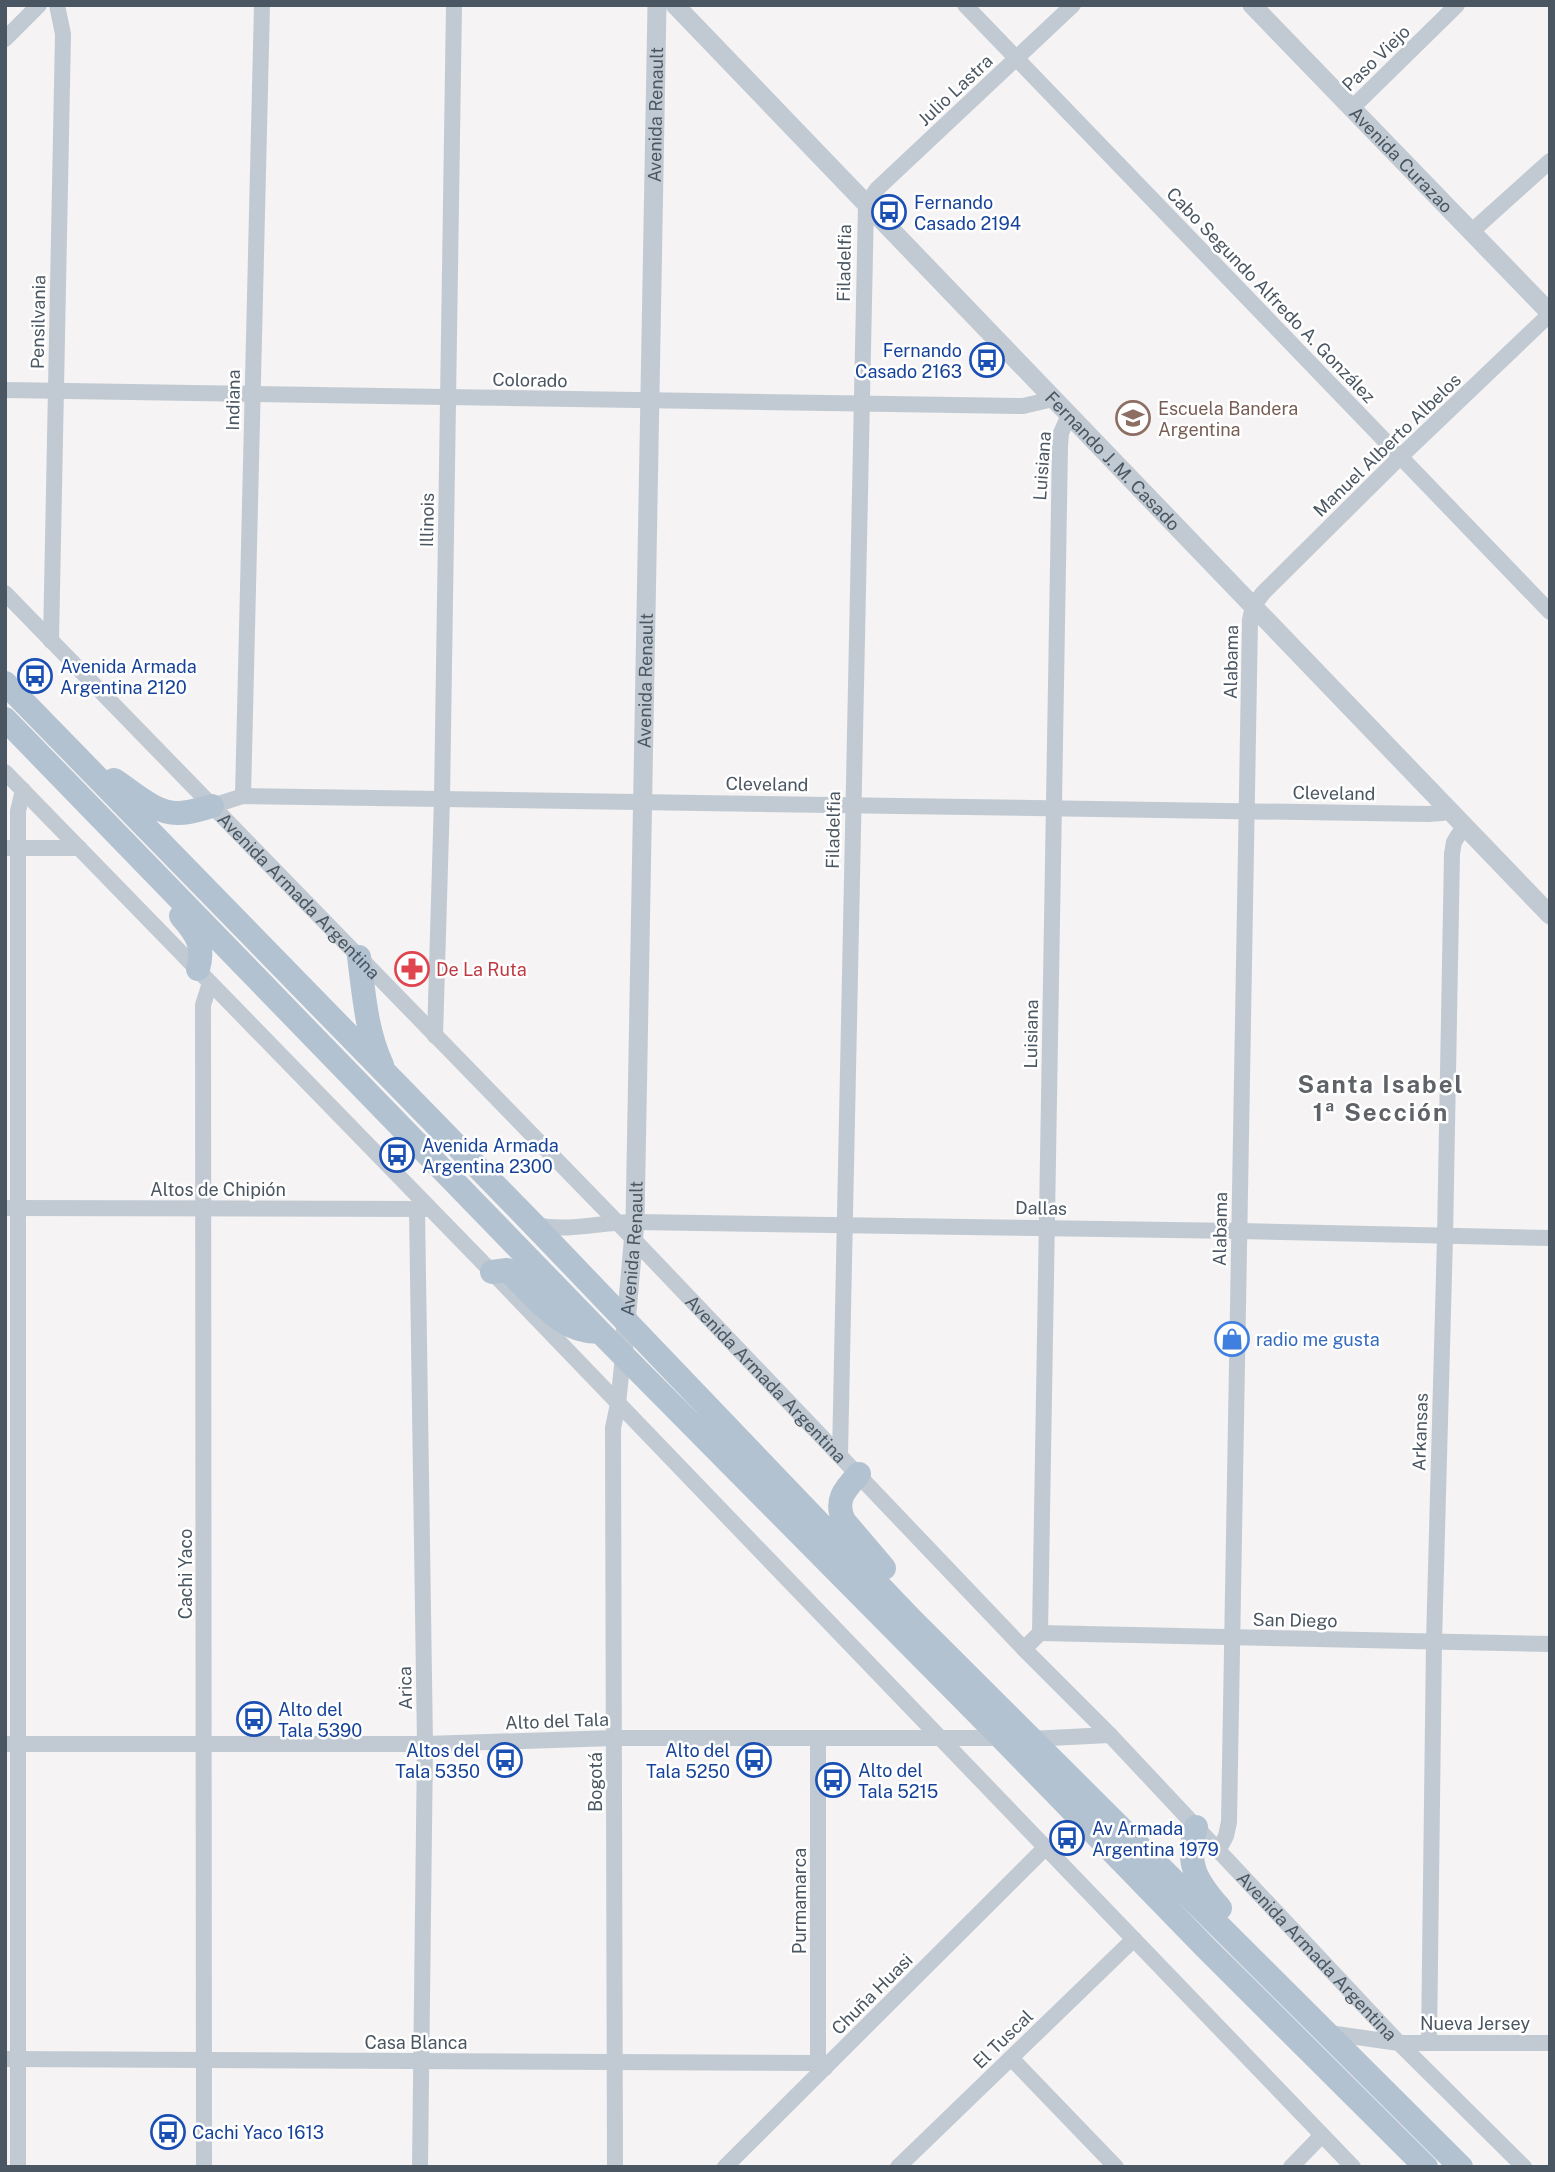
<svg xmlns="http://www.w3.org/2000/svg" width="1555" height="2172" viewBox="0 0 1555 2172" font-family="'Public Sans',sans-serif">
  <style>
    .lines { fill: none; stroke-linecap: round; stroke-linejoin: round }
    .minor { stroke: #c1cad2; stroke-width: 16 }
    .tertiary { stroke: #c1cad2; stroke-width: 19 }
    .primary { stroke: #b3c2d1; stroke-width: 24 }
    .labels { text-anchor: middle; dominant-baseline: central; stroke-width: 5; stroke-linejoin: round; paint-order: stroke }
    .street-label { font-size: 18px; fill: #4a5661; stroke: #fff }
    .transit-label { font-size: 18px; fill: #164399; stroke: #fff; text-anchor: start }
    .education-label { font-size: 18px; fill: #785e54; stroke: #fff; text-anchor: start }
    .health-label { font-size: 18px; fill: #be3a42; stroke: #fff; text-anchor: start }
    .shop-label { font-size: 18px; fill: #366cbe; stroke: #fff; text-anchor: start }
    .district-label { font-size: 24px; font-weight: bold; letter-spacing: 2px; fill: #5f6368; stroke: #fff }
  </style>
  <rect width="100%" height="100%" fill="#f5f3f3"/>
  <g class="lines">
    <g class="minor">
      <path d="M965,5L1550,612"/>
      <path d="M5,39L39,5"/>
      <path d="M1352,108L1457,5"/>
      <path d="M1471,232L1550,161"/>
      <path d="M5,390L1023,406L1053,399"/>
      <path id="s1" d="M5,593L617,1222L1024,1649L1110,1735L1399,2043L1524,2167"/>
      <path d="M51,641L63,34L57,5"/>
      <path d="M5,772L492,1272L1353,2167"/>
      <path d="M243,796L262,5"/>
      <path d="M212,806L243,796L1428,814L1442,813L1447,808"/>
      <path d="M5,848H79"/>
      <path d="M435,1036L442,798L454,5"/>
      <path d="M5,1208L426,1209"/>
      <path d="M417,1209L425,1744L420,2167"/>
      <path d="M535,1225C573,1232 598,1222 635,1222L1239,1231L1550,1238"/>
      <path d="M840,1455L866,205L877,189L1073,5"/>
      <path d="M1040,1633L1550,1644"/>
      <path d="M1024,1649L1040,1633L1060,446L1061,433L1069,415"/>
      <path d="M818,1738V2063"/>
      <path d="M1029,1739L1110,1735"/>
      <path d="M5,1744H425L615,1738H1006"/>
      <path d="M1218,1851L1226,1836L1229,1822L1250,620L1253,606L1263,593L1400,457L1550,314"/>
      <path d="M1329,2033L1399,2043H1550"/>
      <path d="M1429,2042L1434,1642L1445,1237L1452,854L1454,842L1464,826"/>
      <path d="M1011,2058L1116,2167"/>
      <path d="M5,2059L818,2063L825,2068"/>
      <path d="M18,2167V811L23,790"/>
      <path d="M204,2167L203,1005L210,983"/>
      <path d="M615,2167L613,1428L618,1404L623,1356"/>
      <path d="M725,2167L1045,1848"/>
      <path d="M898,2167L1134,1939"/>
      <path d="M1291,2167L1322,2135"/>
    </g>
    <g class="tertiary">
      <path id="s2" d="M675,5L1550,915"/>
      <path id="s3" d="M1252,5L1550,313"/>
      <path id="s4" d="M623,1356L635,1222L657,5"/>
    </g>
    <path class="primary" d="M5,683L533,1224L912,1620L1461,2167
      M5,719L600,1332L1002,1738L1205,1947L1426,2167
      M114,780C133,792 155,814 179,813C190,813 201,809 212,806
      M181,916C196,933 205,946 198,969
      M359,957C364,994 366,1031 382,1065
      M492,1272L507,1270C536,1295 558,1333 600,1332
      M859,1474C845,1489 834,1500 844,1521L884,1568
      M1196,1827C1185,1863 1196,1881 1220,1908"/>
  </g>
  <defs>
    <g id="bus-ring" transform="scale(1.75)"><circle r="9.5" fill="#fff" stroke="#1a4fb4" stroke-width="1.5"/><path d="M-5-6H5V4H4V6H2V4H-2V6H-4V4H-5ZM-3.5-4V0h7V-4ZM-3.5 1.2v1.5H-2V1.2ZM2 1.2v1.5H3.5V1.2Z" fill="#1a4fb4"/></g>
    <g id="school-ring" transform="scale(1.75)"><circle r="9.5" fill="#fff" stroke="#8d6e63" stroke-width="1.5"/><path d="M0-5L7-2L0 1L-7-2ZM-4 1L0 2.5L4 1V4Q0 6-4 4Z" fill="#8d6e63"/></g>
    <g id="pharmacy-ring" transform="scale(1.75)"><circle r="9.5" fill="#fff" stroke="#e0444e" stroke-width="1.5"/><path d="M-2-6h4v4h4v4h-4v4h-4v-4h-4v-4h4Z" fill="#e0444e"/></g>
    <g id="shop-ring" transform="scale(1.75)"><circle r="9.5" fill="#fff" stroke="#3f7fe0" stroke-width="1.5"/><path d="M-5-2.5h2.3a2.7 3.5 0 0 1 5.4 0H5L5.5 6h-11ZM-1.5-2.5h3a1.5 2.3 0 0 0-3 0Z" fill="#3f7fe0"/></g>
  </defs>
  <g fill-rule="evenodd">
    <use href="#bus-ring" x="889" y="212"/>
    <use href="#bus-ring" x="987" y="360"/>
    <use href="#school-ring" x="1133" y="418"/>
    <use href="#bus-ring" x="35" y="676"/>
    <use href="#pharmacy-ring" x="412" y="969"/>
    <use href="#bus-ring" x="397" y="1155"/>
    <use href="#shop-ring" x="1232" y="1339"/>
    <use href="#bus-ring" x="254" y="1719"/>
    <use href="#bus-ring" x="505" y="1760"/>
    <use href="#bus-ring" x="754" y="1760"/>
    <use href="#bus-ring" x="833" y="1780"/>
    <use href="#bus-ring" x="1067" y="1838"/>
    <use href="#bus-ring" x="168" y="2132"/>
  </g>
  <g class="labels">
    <g class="street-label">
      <text transform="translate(1376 58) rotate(-44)">Paso Viejo</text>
      <text transform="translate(955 90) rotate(-43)">Julio Lastra</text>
      <text stroke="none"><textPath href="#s4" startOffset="1242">Avenida Renault</textPath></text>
      <text stroke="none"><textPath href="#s3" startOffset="215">Avenida Curazao</textPath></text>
      <text transform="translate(844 263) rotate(-89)">Filadelfia</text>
      <text transform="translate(1271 295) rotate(46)">Cabo Segundo Alfredo A. González</text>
      <text transform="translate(38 322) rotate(-89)">Pensilvania</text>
      <text transform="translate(530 380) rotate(1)">Colorado</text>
      <text transform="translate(233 400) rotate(-89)">Indiana</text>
      <text transform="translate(1387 445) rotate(-44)">Manuel Alberto Albelos</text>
      <text stroke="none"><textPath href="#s2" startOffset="632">Fernando J. M. Casado</textPath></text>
      <text transform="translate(1042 466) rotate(-86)">Luisiana</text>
      <text transform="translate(427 520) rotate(-89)">Illinois</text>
      <text transform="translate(1231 662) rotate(-89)">Alabama</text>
      <text stroke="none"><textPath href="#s4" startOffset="676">Avenida Renault</textPath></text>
      <text transform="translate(767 784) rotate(1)">Cleveland</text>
      <text transform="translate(1334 793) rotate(1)">Cleveland</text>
      <text transform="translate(833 830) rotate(-89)">Filadelfia</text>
      <text stroke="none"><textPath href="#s1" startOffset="422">Avenida Armada Argentina</textPath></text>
      <text transform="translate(1031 1034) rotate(-89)">Luisiana</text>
      <text x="218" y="1189">Altos de Chipión</text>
      <text transform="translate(1041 1208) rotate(1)">Dallas</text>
      <text transform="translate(1220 1229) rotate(-89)">Alabama</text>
      <text stroke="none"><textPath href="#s4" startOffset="108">Avenida Renault</textPath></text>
      <text stroke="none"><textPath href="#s1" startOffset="1094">Avenida Armada Argentina</textPath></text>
      <text transform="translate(1420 1432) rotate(-88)">Arkansas</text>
      <text transform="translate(185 1574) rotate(-90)">Cachi Yaco</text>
      <text transform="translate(1295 1620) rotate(1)">San Diego</text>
      <text transform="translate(405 1688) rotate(-91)">Arica</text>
      <text transform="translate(557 1721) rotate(-2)">Alto del Tala</text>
      <text transform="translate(595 1782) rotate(-90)">Bogotá</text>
      <text transform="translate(799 1901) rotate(-90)">Purmamarca</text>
      <text stroke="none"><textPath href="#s1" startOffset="1892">Avenida Armada Argentina</textPath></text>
      <text transform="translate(872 1994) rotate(-45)">Chuña Huasi</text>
      <text x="1475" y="2023">Nueva Jersey</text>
      <text transform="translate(1003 2039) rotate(-44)">El Tuscal</text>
      <text x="416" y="2042">Casa Blanca</text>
    </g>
    <g class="transit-label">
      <text x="914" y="202">Fernando<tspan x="914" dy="21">Casado 2194</tspan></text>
      <text x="962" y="350" text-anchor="end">Fernando<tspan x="962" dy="21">Casado 2163</tspan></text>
      <text x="60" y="666">Avenida Armada<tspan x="60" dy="21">Argentina 2120</tspan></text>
      <text x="422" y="1145">Avenida Armada<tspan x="422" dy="21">Argentina 2300</tspan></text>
      <text x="278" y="1709">Alto del<tspan x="278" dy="21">Tala 5390</tspan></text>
      <text x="480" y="1750" text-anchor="end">Altos del<tspan x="480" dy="21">Tala 5350</tspan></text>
      <text x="730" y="1750" text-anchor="end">Alto del<tspan x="730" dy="21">Tala 5250</tspan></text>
      <text x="858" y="1770">Alto del<tspan x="858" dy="21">Tala 5215</tspan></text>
      <text x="1092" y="1828">Av Armada<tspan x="1092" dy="21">Argentina 1979</tspan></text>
      <text x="192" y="2132">Cachi Yaco 1613</text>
    </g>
    <g class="education-label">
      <text x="1158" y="408">Escuela Bandera<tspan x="1158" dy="21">Argentina</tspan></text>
    </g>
    <g class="health-label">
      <text x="436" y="969">De La Ruta</text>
    </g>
    <g class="shop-label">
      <text x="1256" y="1339">radio me gusta</text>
    </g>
    <g class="district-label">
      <text x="1381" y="1084">Santa Isabel<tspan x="1381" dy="28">1ª Sección</tspan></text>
    </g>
  </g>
  <rect width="1555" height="2172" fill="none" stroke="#4a5661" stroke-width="14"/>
</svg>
